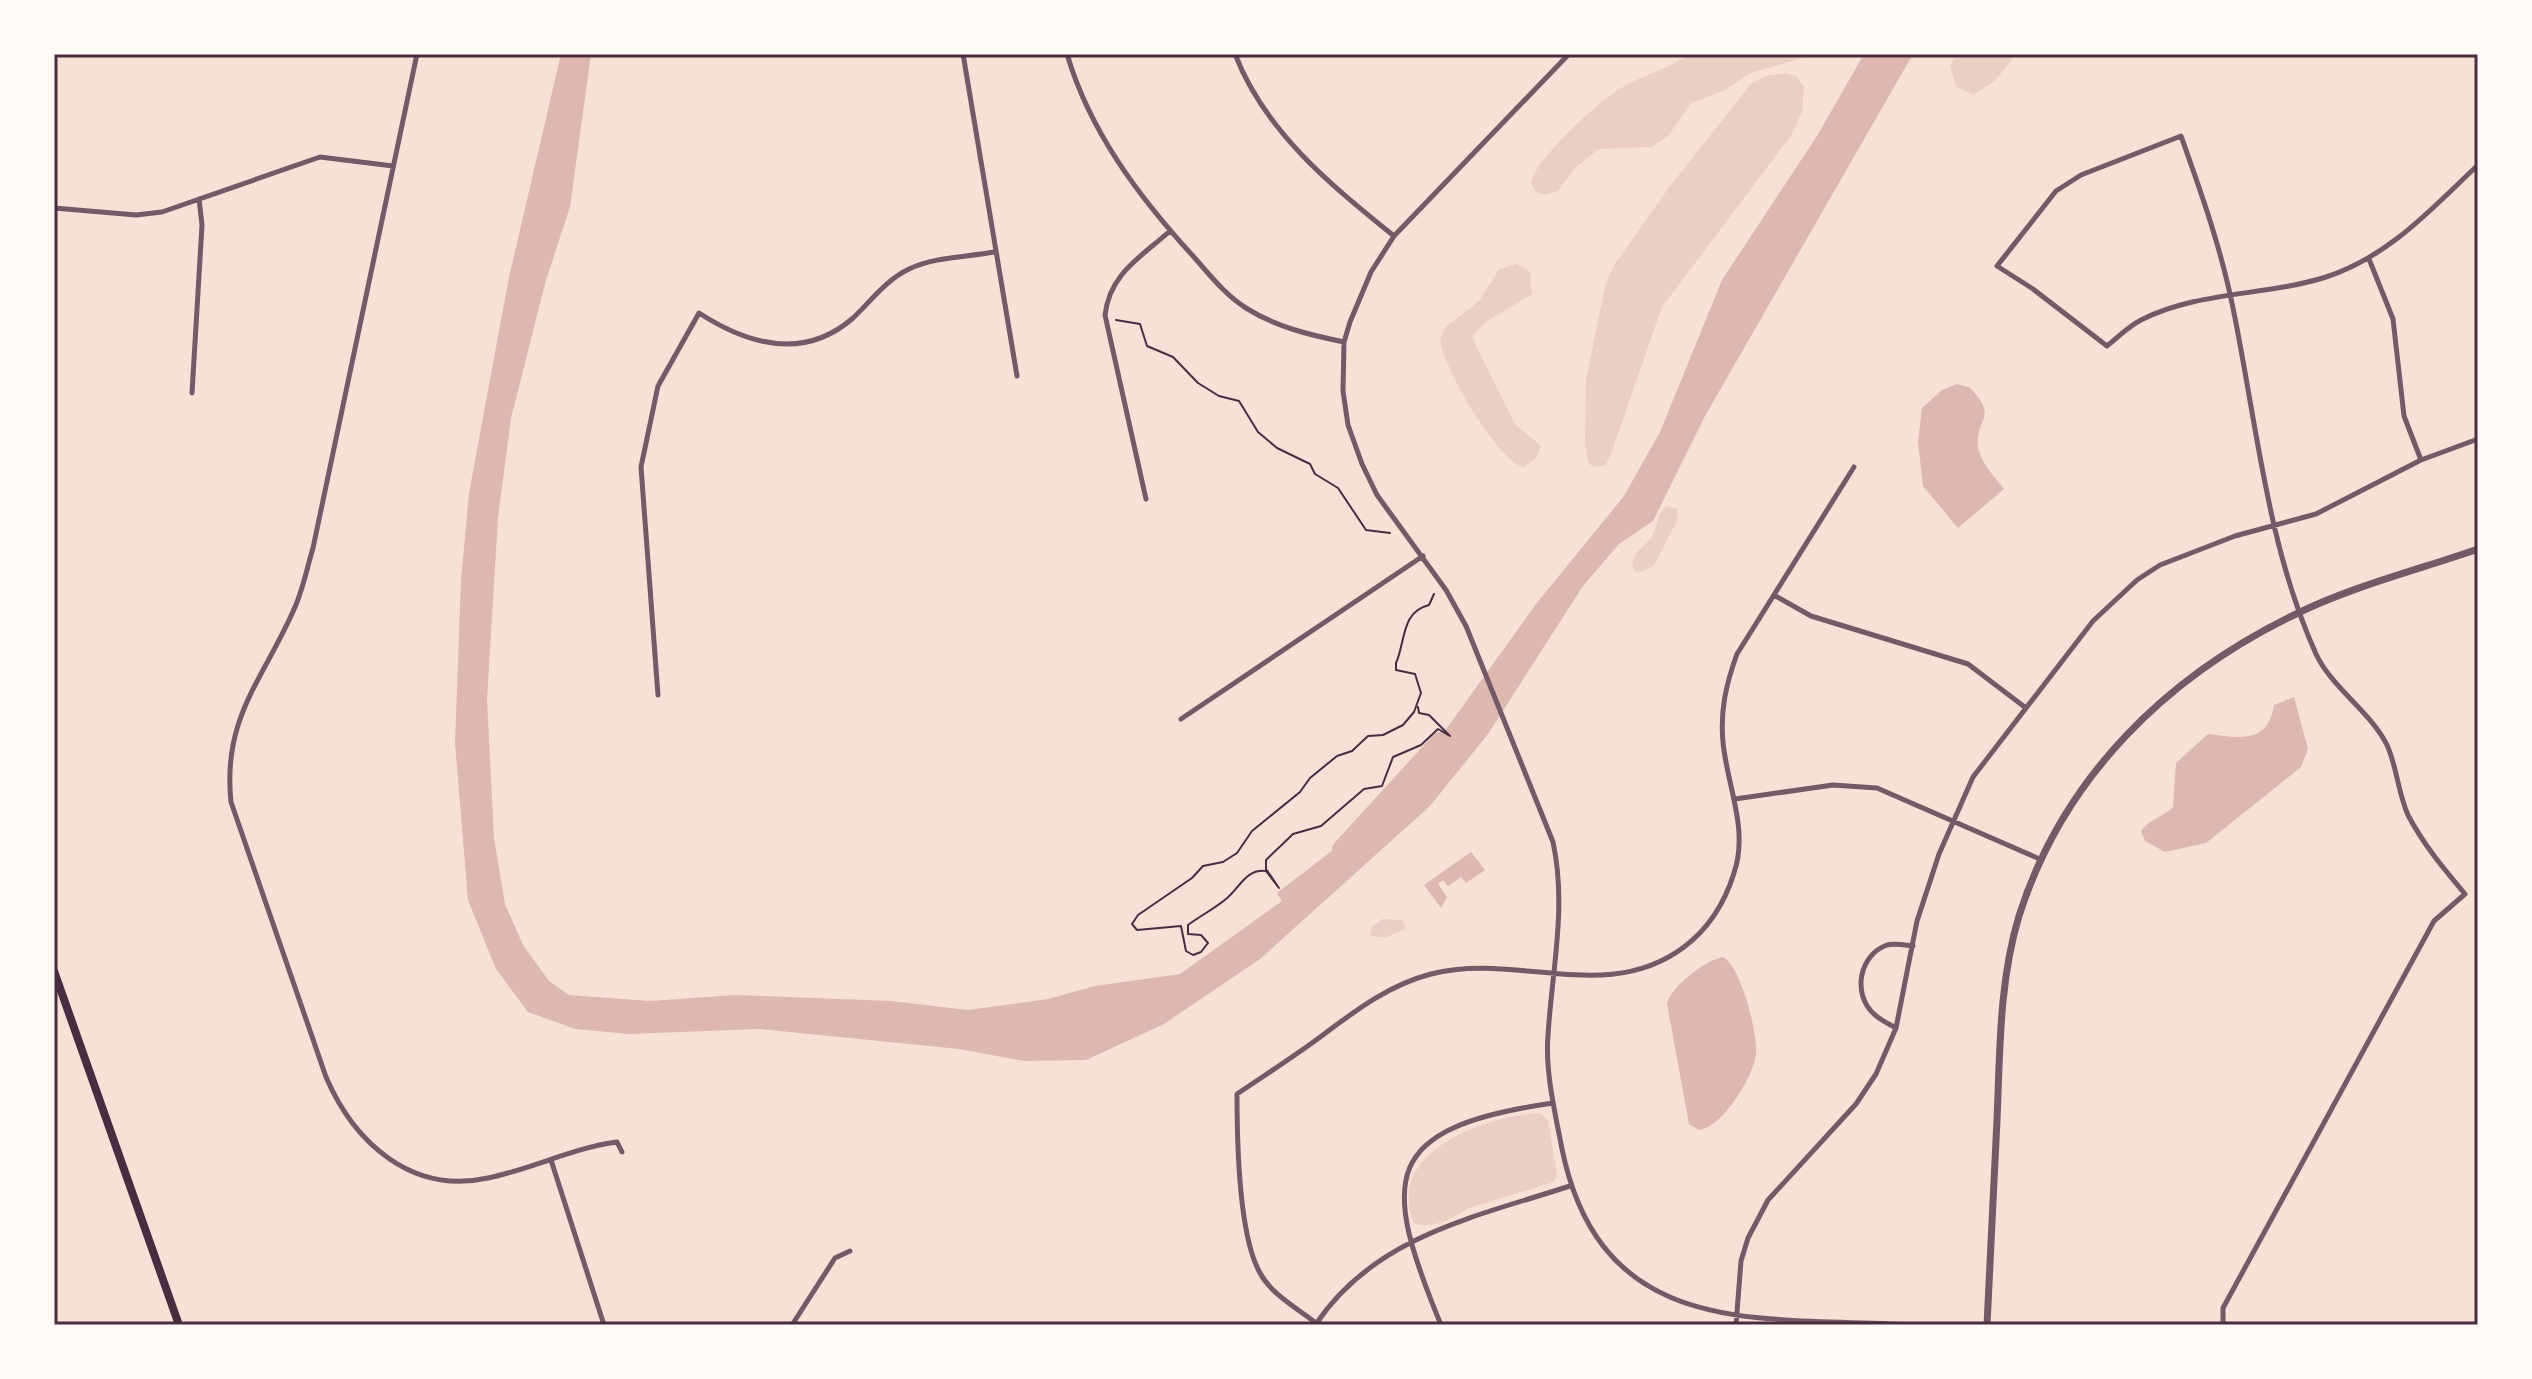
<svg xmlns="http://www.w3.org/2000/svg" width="2532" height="1379" viewBox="0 0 2532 1379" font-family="Figtree,sans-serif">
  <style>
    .green { fill: #ebcfc5 }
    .water { fill: #dcb8b0 }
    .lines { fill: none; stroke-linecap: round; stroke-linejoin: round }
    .river { stroke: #dcb8b0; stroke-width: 18 }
    .path { stroke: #4a2c40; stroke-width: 2 }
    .minor { stroke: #755966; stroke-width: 5 }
    .tertiary { stroke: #755966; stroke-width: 7 }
    .secondary { stroke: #4a2c40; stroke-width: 8 }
    .neatline { fill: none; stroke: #4a2c40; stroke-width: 3 }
  </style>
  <rect width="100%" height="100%" fill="#f7e1d7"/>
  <path class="green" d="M1689,54H1816L1751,73L1725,90L1691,103L1669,135L1652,147L1599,149L1576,167L1558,191L1545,195L1535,191L1531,183C1535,159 1599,101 1621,88C1643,75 1669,69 1689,54Z
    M1956,54H2016L1995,81L1973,95L1956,86L1950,66Z
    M1786,73L1797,77L1804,87L1802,112L1792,134L1662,307L1612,451L1606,465L1593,467L1588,462L1585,442L1586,380L1605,286L1614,265L1670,186L1751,84L1765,76Z
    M1516,264L1530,272L1532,294L1484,323L1472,337L1515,424L1541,446L1536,458L1524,467C1498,462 1442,366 1440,339L1446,327L1479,301L1499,269Z
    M1667,506L1677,509L1678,519L1653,567L1637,573L1632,566C1634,549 1647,547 1653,534C1659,523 1656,513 1667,506Z
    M1382,919L1402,920L1406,928L1385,938L1370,936L1372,927Z
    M1540,1113L1548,1120L1557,1175L1554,1182L1466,1209C1455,1219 1429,1230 1414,1223C1384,1152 1485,1116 1540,1113Z"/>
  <path class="water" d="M561,54H591L570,207L546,280L511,418L498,518L487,699L494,838L505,904L523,945L549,981L569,995L650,1001L735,995L891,1001L968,1010L1048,999L1095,986L1180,974L1282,901L1277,893L1368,823L1414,774L1536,604L1624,496L1660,432L1722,280L1817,136L1864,54H1913L1705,416L1653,521L1619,544L1583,586L1488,734L1430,806L1260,959L1164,1024L1086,1060L1024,1061L959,1049L759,1029L629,1034L575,1029L528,1012L496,969L468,900L455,743L461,580L469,493L509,277Z
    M1957,384L1969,387C2000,418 1975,418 1978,445C1979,461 1995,477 2004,489L1958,528L1923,486L1918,442L1922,408L1942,390Z
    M2294,697L2308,749L2301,767L2206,843L2165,852L2145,841L2141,831C2148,820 2163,817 2173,807L2176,763L2208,734C2240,738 2268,744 2274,705Z
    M1471,852L1485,870L1466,883L1461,877L1448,886L1443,880L1438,884L1447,897L1441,908L1424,885Z
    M1723,957C1741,966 1758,1034 1756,1054C1754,1076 1722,1128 1699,1130L1689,1124L1667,1004C1670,987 1707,959 1723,957Z"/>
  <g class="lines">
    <path class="river" d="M1341,849L1440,741"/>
    <path class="path" d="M1116,320L1140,324L1147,346L1173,357L1198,383L1219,396L1239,401L1258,432L1277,448L1310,464L1315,474L1338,488L1366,530L1390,533
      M1418,707L1419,713L1429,715L1450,736L1438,729L1421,745L1393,757L1382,786L1364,789L1321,826L1293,834L1266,860V869L1279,888L1266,871C1245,869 1240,888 1226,899C1214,909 1200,916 1188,925V934L1201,935L1208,943L1201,952L1193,955L1186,951L1181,926L1137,930L1132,924L1138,915L1192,878L1203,866L1223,862L1237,853L1252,831L1300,792L1310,778L1337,756L1352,751L1368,736L1383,735L1403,725L1414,712L1421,693L1415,674L1396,670V663C1406,640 1401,612 1429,605L1434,594"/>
    <path class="minor" d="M417,54L313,548C307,568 303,589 295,607C264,679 222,717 231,802L326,1077C354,1142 411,1195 488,1178C532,1169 572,1148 617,1142L622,1152
      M963,54L1017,376
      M1067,54C1090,132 1139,197 1193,256C1210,275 1225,295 1246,308C1276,327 1310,335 1344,342
      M1235,54C1265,132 1331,185 1394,236
      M1569,54L1394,236L1371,272L1350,322L1344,342L1343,391L1348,425L1362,464L1377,495L1446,590L1466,626L1553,842C1567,907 1552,970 1548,1035C1545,1072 1555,1112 1562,1149C1602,1343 1762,1316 1917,1325
      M54,208L136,215L162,212L320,157L393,166
      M2369,259L2393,319L2404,416L2421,460
      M192,393L202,225L199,199
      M1146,499L1105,315C1110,273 1141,257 1170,231
      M1774,595L1811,616L1968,664L2026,708
      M658,695L641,467L658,386L699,313C747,344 804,361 853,318C871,301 886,280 909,269C934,257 967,257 994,252
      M1181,719L1423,556
      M1735,799L1833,785L1877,788L2042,860
      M1896,1028C1889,1024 1880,1020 1874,1014C1852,994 1859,955 1887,945C1895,943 1904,945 1913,946
      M551,1160L604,1325
      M1316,1323C1297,1308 1272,1295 1260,1273C1238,1234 1237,1140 1237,1094C1262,1077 1287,1061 1312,1043C1350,1015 1385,986 1431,974C1517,952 1607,1005 1684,947C1708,929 1725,902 1734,873C1749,829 1727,786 1723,742C1720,711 1726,684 1737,654L1854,467
      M1316,1324C1375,1236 1475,1217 1570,1186
      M792,1325L835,1258L850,1251
      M1441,1325C1380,1177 1381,1128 1553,1103
      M1736,1325L1741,1261L1748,1238L1768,1200L1856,1104L1876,1074L1896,1028L1917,921L1939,854L1973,777L2093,621L2137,580L2160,565L2235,536L2316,514L2421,460L2478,439
      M2223,1325V1308L2434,921L2465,894C2444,869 2423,844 2408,815C2398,793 2397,767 2387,745C2370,711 2332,688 2316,654C2268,548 2257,427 2234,313C2222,251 2202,195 2181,136L2081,175L2056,191L1997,266L2033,289L2107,346C2118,337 2129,326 2141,320C2198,291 2266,296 2326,277C2390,256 2431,209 2478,165"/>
    <path class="tertiary" d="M1987,1325C1990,1257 1994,1188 1997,1120C2000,1052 1999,982 2019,916C2063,777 2167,676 2296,614C2353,586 2418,570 2478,549"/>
    <path class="secondary" d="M54,971L179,1325"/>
  </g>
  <rect width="2532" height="1379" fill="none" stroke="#fffaf5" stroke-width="112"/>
  <rect x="56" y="56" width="2420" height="1267" class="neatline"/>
</svg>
